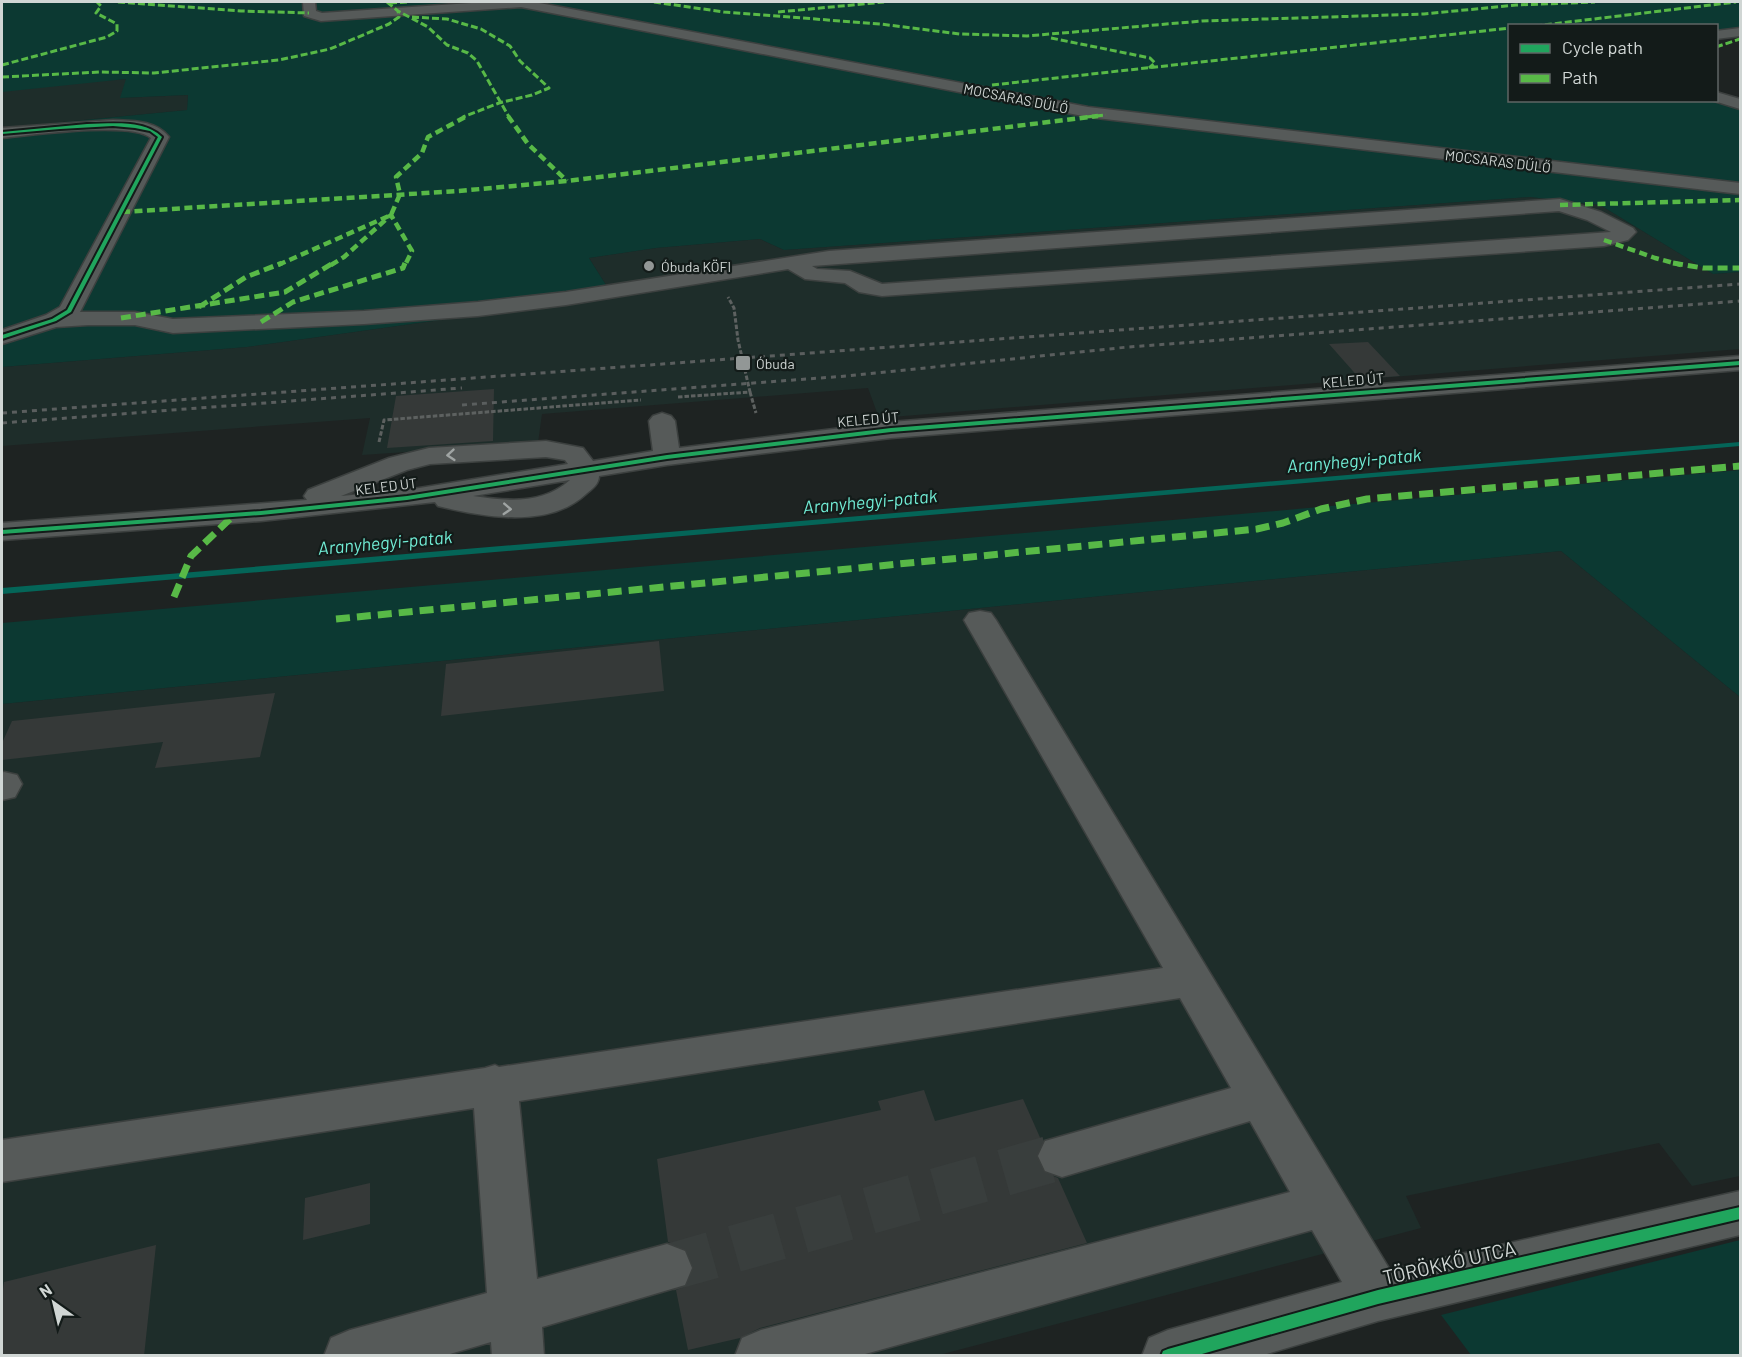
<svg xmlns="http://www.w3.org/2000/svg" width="1742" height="1357" viewBox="0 0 1742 1357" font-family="Barlow,sans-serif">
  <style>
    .built { fill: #1e2d2a }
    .green { fill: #0c3932 }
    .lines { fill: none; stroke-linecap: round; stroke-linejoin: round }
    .stream { fill: #046558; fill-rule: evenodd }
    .building { fill: #353938 }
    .minor-tunnel { stroke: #393e3d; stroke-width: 47; stroke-dasharray: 47 23; stroke-linecap: butt }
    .minor-casing { stroke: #3c403f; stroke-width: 3 }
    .path { stroke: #5d6160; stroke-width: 3; stroke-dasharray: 4.5 2; stroke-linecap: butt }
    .minor { fill: #565a59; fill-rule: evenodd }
    .rail { stroke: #5a5e5e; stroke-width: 3; stroke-dasharray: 5 5; stroke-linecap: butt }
    .quiet-far3 { stroke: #58b947; stroke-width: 3; stroke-dasharray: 7 3; stroke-linecap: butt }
    .quiet-far2 { stroke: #58b947; stroke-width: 4.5; stroke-dasharray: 8 4.5; stroke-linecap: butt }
    .quiet-far1 { stroke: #58b947; stroke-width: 5; stroke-dasharray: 10 5; stroke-linecap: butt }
    .quiet { stroke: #58b947; stroke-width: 7; stroke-dasharray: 14 7; stroke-linecap: butt }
    .cycleway-casing { stroke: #131b19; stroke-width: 4 }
    .cycleway { fill: #20a55d; fill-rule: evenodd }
    .oneway { stroke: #9fa4a3 }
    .poi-dot { fill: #929796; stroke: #131b19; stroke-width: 2 }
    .labels { text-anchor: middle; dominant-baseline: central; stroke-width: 4.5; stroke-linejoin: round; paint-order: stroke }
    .far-street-label { font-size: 14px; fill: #d0d6d4; stroke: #131b19 }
    .far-poi-label { font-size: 14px; fill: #d0d6d4; stroke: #131b19; text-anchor: start }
    .water-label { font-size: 18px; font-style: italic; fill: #71ecd5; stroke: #131b19 }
    .near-street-label { font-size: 20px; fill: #d0d6d4; stroke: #131b19 }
  </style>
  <rect width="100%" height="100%" fill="#1e2322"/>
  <path class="built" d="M127,79L121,98L188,95L187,110L2,128V88Z
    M1530,197L1600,205L1713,274L1740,272V349L879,418L868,388L542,414L538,443L362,455L370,418L2,446V367L247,347L613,296L589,258L656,248L760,239L784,250Z
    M1561,551L1740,697V1176L1692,1186L1659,1143L1406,1196L1421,1228L939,1355L2,1356V704Z"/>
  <path class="green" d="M2,2H1740V36L1717,39L1716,26H1510V100H1716L1717,95L1740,102V272L1713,274L1600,205L1530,197L784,250L760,239L656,248L589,258L613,296L247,347L2,367V128L187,110L188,95L120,98L126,79L2,92Z
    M1740,470V697L1561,551L2,704V623Z
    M1740,1240V1354L1735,1355H1471L1441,1315Z"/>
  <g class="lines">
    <path class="stream" d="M1740,442V446L2,594V588Z"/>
  </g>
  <path class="building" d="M1368,342L1400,376L1360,379L1329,344Z
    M494,389L493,441L387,448L396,396Z
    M659,641L664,691L441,716L446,664Z
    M275,693L260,757L155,768L163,742L2,760V743L12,721Z
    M924,1090L935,1121L1023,1099L1042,1142L1036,1157L1043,1172L1058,1178L1087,1243L760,1328L740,1338L688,1350L676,1290L687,1286L694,1267L686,1249L668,1242L657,1159L881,1110L878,1101Z
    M370,1183V1224L303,1240L305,1198Z
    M156,1245L144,1356H2V1296L4,1282Z"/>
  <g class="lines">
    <path class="minor-tunnel" d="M667,1268L1062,1156"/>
    <g class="minor-casing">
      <path id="minor" d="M303,2H315L316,11L322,13L486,2H534L1088,107L1740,183V194L1088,117L521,7L321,21L304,16Z
        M1740,28V36L1716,39V31Z
        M1716,92L1740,99V109L1711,100H1716Z
        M113,120C132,121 156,120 169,137L80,312H135L173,319L364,311L478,302L566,292L829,251L1560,199L1601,212L1633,228L1636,232L1628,240L1604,246L882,296L859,292L845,283L805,279L788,269L566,305L478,316L364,324L173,333L135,325H88L56,327L2,344V330L46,315L60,307L151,138C131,121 31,135 2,138V128ZM1559,211L1587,220L1611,232L882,284L850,271L817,269L812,266Z
        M1740,356V370L891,438L667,465L599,476C599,484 592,489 586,494C549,529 483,517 438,506L435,502L261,521L2,540V523L307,500L304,496L308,490L389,458L429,448L546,441L583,448L593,461L653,451L649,421L653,416L662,413L671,416L675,421L679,448L891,422ZM546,457L565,460L568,464L407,490L341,496L407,470L430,464ZM570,480C542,505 507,501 473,496Z
        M980,611L991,613L996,620L1390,1270L1740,1191V1235L1378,1321L1260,1356H1142L1149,1338L1168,1330L1342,1282L1312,1230L858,1356H735L742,1338L761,1330L1290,1192L1250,1121L1062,1177L1045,1171L1038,1156L1045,1141L1231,1088L1180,998L519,1101L537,1279L667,1244L685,1251L692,1268L685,1285L542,1327L544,1356H492L491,1342L443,1356H324L331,1338L350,1330L487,1293L474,1108L2,1182V1140L485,1068L495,1065L499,1067L1163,968L964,620L969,613Z
        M4,772L17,775L22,784L15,797L2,800V773Z"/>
    </g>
    <path class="path" d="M750,392L756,413
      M678,397L750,392L738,340L734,308L728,297
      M379,442L384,420L641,400"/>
    <use href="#minor" class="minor"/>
    <path class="rail" d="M462,405L847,376L1128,347L1740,301
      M2,413L1740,284
      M2,423L462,388"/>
    <path class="quiet-far3" d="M118,2L241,11L309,13
      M387,2L398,11L428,27L447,45L468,53L477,61L509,117
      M654,2L724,12L880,24L960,34L1027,36L1202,21L1424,14L1516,5L1595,2
      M390,3L408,2
      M778,12L884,2
      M412,17L447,19L481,29L510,46L520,61L549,88L532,95L499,103L463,117
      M1535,26L1736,2
      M1051,38L1150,58L1155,63L1149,68
      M1716,47L1740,39
      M2,65L107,37L117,31V24L96,13L101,6L97,2
      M2,77L100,72L154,73L279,60L330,49L389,24L399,17L398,11
      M992,85L1510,28
      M1086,117L1106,115"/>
    <path class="quiet-far2" d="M508,116L528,144L567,181
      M1560,205L1740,200
      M122,212L459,191L567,181L1098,116
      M1604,240L1655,258L1681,265
      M278,265L391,215L400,194L396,177L422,153L428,137L467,116
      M331,265L344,257L391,215L412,251L405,265"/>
    <path class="quiet-far1" d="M1673,263L1703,268H1740
      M199,307L246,277L282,263
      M121,318L285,292L333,263
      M261,322L293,302L403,268L405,263"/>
    <path class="quiet" d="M174,597L191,556L234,515
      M336,619L1257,529L1283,523L1321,509L1367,499L1740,466"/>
    <g class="cycleway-casing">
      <path id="cycleway" d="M87,124C111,124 144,119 162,137L71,312L56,321L2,339V335L52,319L67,310L158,137L150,131L135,128L113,126L60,129L2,134V132Z
        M1740,361V365L891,432L667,459L407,500L261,515L2,534V530L261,511L407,496L667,455L891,428Z
        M1740,1207V1219L1378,1304L1195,1356H1161L1163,1351L1168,1349L1378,1290Z"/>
    </g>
    <use href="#cycleway" class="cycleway"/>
  </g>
  <defs><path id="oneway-chevron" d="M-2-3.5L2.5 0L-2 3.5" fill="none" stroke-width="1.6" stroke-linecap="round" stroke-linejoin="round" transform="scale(1.5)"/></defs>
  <g class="oneway">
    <use href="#oneway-chevron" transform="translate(451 455) rotate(175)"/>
    <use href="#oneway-chevron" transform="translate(507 509) rotate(3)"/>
  </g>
  <g class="poi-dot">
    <circle cx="649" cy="266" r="6"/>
    <rect x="735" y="355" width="16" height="16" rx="3"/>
  </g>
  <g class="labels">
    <g class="far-street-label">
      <text transform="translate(1016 98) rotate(11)">MOCSARAS DŰLŐ</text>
      <text transform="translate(1498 161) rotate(7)">MOCSARAS DŰLŐ</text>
      <text transform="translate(1353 380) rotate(-5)">KELED ÚT</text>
      <text transform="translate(868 419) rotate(-5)">KELED ÚT</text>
      <text transform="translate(386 486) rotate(-7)">KELED ÚT</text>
    </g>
    <g class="far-poi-label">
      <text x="661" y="266">Óbuda KÖFI</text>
      <text x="756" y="363">Óbuda</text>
    </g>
    <g class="water-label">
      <text transform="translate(1354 460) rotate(-5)">Aranyhegyi-patak</text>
      <text transform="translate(870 501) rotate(-5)">Aranyhegyi-patak</text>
      <text transform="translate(385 542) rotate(-5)">Aranyhegyi-patak</text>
    </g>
    <g class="near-street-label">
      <text transform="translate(1449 1262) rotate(-13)">TÖRÖKKŐ UTCA</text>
    </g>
  </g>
  <rect width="1742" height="1357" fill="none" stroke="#d0d6d4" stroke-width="6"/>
  <rect x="1508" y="24" width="210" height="78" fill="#131b19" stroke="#5f6664" stroke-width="1.5"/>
  <rect x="1520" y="44" width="30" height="9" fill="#20a55d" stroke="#5f6664" stroke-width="1.5"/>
  <text x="1562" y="54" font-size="18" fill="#d0d6d4">Cycle path</text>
  <rect x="1520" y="74" width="30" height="9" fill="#58b947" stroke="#5f6664" stroke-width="1.5"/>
  <text x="1562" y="84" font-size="18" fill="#d0d6d4">Path</text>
  <g transform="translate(54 1303) rotate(326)" stroke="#131b19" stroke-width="4.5" paint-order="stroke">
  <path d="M0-4.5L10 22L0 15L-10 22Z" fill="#d0d6d4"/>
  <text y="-9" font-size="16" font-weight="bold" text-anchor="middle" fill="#d0d6d4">N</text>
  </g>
</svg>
